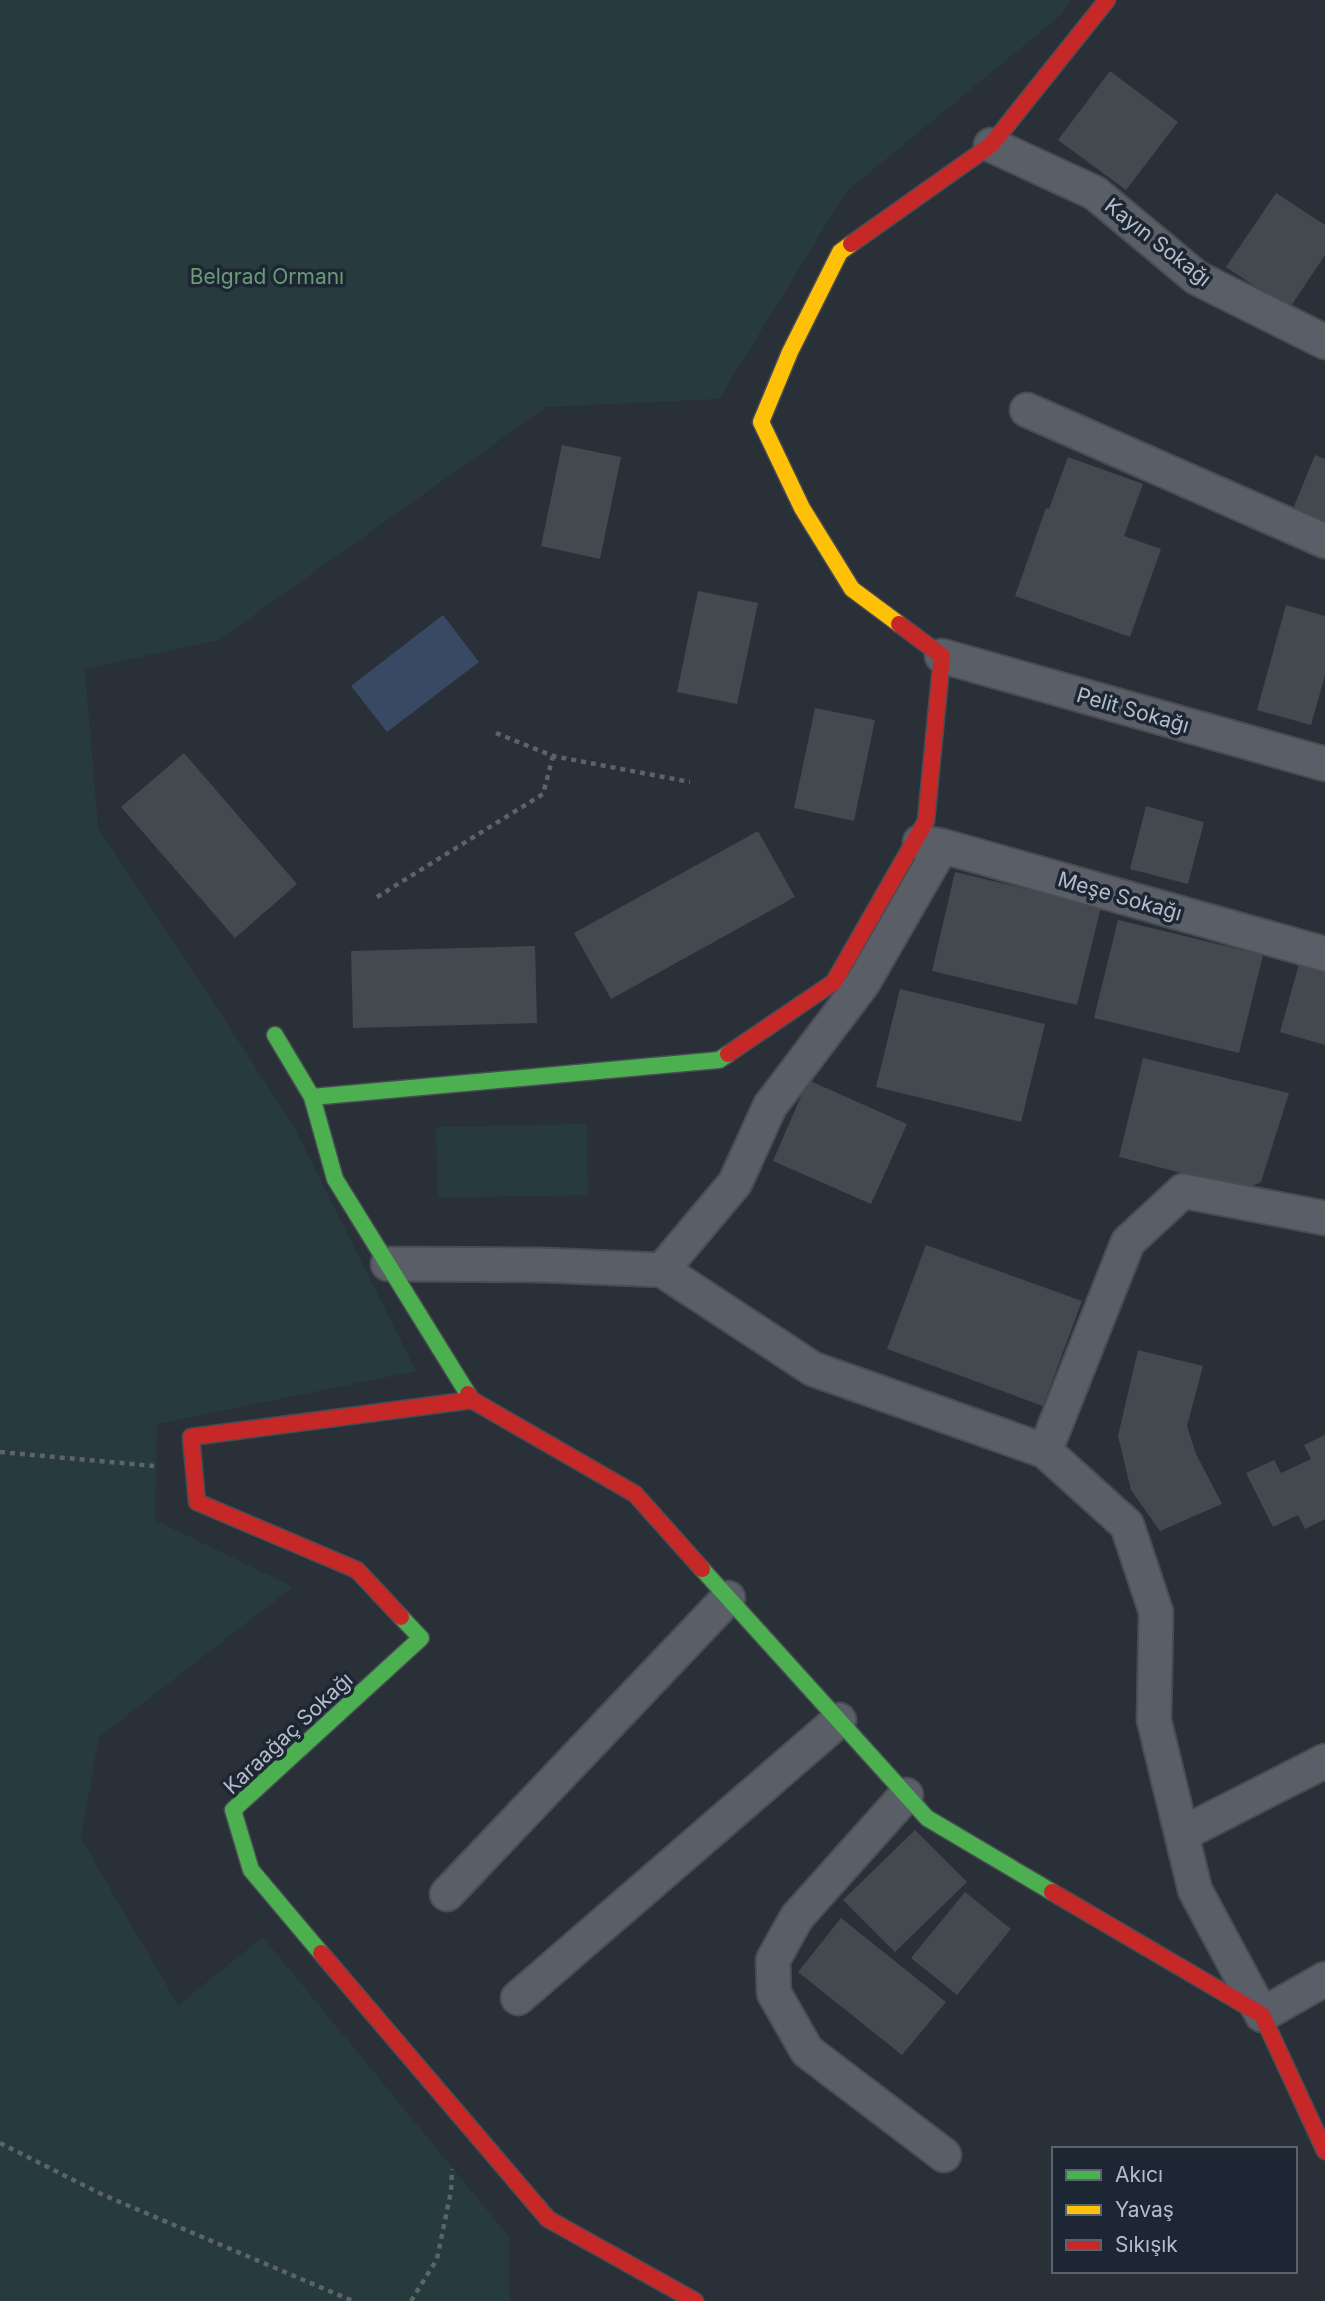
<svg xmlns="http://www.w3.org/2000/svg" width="1325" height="2301" viewBox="0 0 1325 2301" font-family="Inter,sans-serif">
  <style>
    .green { fill: #273a3e }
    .water { fill: #384963 }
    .building { fill: #444950 }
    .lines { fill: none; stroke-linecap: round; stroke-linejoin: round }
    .street-casing { stroke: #484c53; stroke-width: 37 }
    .fast-casing { stroke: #484c53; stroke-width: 19 }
    .slow-casing { stroke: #484c53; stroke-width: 19 }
    .jam-casing { stroke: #484c53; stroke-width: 19 }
    .path { stroke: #5d636a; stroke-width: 4.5; stroke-dasharray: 5 5; stroke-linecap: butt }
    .street { stroke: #5a5e66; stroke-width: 33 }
    .fast { stroke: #4caf50; stroke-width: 16 }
    .slow { stroke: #ffc107; stroke-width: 16 }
    .jam { stroke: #c62828; stroke-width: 16 }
    .labels { text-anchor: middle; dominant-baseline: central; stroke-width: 7; stroke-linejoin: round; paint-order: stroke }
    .street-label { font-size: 21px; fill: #b4bcc9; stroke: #1d2633 }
    .park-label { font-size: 21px; fill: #6b9a76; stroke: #1d2633 }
  </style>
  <rect width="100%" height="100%" fill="#2a3038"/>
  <path class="green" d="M0,0H1070L1061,15L846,192L719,399L546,407L219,640L85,669L98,827L292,1123L416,1371L157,1424L155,1520L293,1587L99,1737L81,1839L178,2005L263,1937L509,2237V2301H0Z
    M587,1124L588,1195L438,1198L436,1127Z"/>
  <path class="water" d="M443,615L479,662L387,732L351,686Z"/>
  <path class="building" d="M1110,71L1178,122L1126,190L1058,140Z
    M1276,193L1325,225V255L1289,309L1226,267Z
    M562,445L621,457L600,559L541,546Z
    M1315,455L1325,459V536L1288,521Z
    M1068,457L1143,484L1124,536L1161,549L1130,637L1015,596L1046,508L1049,509Z
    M698,591L758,603L737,704L677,692Z
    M1286,605L1325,616V675L1311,725L1257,710Z
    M815,708L875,720L854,821L794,808Z
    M184,753L297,884L235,938L121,807Z
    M1146,806L1204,822L1188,884L1130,869Z
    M758,831L795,897L611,999L574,933Z
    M955,872L1101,907L1077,1005L932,971Z
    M1118,920L1263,955L1239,1053L1094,1018Z
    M535,946L537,1023L353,1028L351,951Z
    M1299,964L1325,971V1045L1280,1032Z
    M900,989L1045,1024L1021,1122L876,1087Z
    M1143,1058L1289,1093L1261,1182L1245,1189L1119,1157Z
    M808,1080L907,1124L871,1204L773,1161Z
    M926,1245L1082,1301L1043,1406L887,1349Z
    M1138,1350L1203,1366L1187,1426L1196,1454L1222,1504L1160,1531L1131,1490L1118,1436Z
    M1325,1435V1519L1305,1529L1298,1515L1273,1527L1246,1473L1274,1460L1281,1473L1311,1459L1304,1445Z
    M915,1830L967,1882L895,1952L843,1900Z
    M965,1892L1011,1929L957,1995L911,1958Z
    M841,1918L946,2002L902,2055L798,1972Z"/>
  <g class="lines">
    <g class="street-casing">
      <path id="street" d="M991,145L1095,193L1197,278L1325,342
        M1027,410L1325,541
        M942,656L1325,764
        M920,842L942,846L1325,954
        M388,1264L541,1265L662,1270L813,1369L1045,1451L1127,1525L1156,1612L1154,1720L1195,1890L1262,2015L1325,1979
        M662,1270L735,1183L770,1106L863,983L942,846
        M1045,1451L1128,1242L1183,1191L1325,1218
        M906,1795L797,1917L773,1960L774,1993L807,2051L944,2155
        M1182,1834L1325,1761
        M447,1894L728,1598
        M518,1998L839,1720"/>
    </g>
    <g class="fast-casing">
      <path id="fast" d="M275,1035L312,1097L335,1179L468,1394
        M312,1097L719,1060L728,1054
        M702,1569L927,1818L1052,1892
        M321,1953L251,1870L233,1810L421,1638L401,1617"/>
    </g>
    <g class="slow-casing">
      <path id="slow" d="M851,244L840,252L790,352L761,422L802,508L852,589L899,624"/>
    </g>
    <g class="jam-casing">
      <path id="jam" d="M851,244L991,145L1107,0
        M728,1054L834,982L926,821L942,656L899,624
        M468,1394L472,1400L635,1494L702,1569
        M401,1617L357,1570L197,1502L191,1437L472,1400
        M1052,1892L1262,2015L1325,2151
        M321,1953L548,2219L695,2301"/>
    </g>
    <path class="path" d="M496,733L553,756L690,782
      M377,897L543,794L553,756
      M0,1452L154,1466
      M0,2143L101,2194L353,2301
      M411,2301L437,2259L451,2191L452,2169"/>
    <use href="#street" class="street"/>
    <use href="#fast" class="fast"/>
    <use href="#slow" class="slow"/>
    <use href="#jam" class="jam"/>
  </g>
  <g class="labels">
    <g class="street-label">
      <text transform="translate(1158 242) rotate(38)">Kayın Sokağı</text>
      <text transform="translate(1133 710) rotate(16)">Pelit Sokağı</text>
      <text transform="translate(1120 896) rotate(16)">Meşe Sokağı</text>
      <text transform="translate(288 1733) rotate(-43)">Karaağaç Sokağı</text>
    </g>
    <g class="park-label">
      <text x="267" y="276">Belgrad Ormanı</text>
    </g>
  </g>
  <rect x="1052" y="2147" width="245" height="126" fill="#1d2633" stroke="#59626f" stroke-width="2"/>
  <rect x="1066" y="2170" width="35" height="10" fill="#4caf50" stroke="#59626f" stroke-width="2"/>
  <text x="1115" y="2182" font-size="21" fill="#b4bcc9">Akıcı</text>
  <rect x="1066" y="2205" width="35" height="10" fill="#ffc107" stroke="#59626f" stroke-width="2"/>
  <text x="1115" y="2217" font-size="21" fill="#b4bcc9">Yavaş</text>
  <rect x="1066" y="2240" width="35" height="10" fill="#c62828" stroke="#59626f" stroke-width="2"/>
  <text x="1115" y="2252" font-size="21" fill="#b4bcc9">Sıkışık</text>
</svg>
